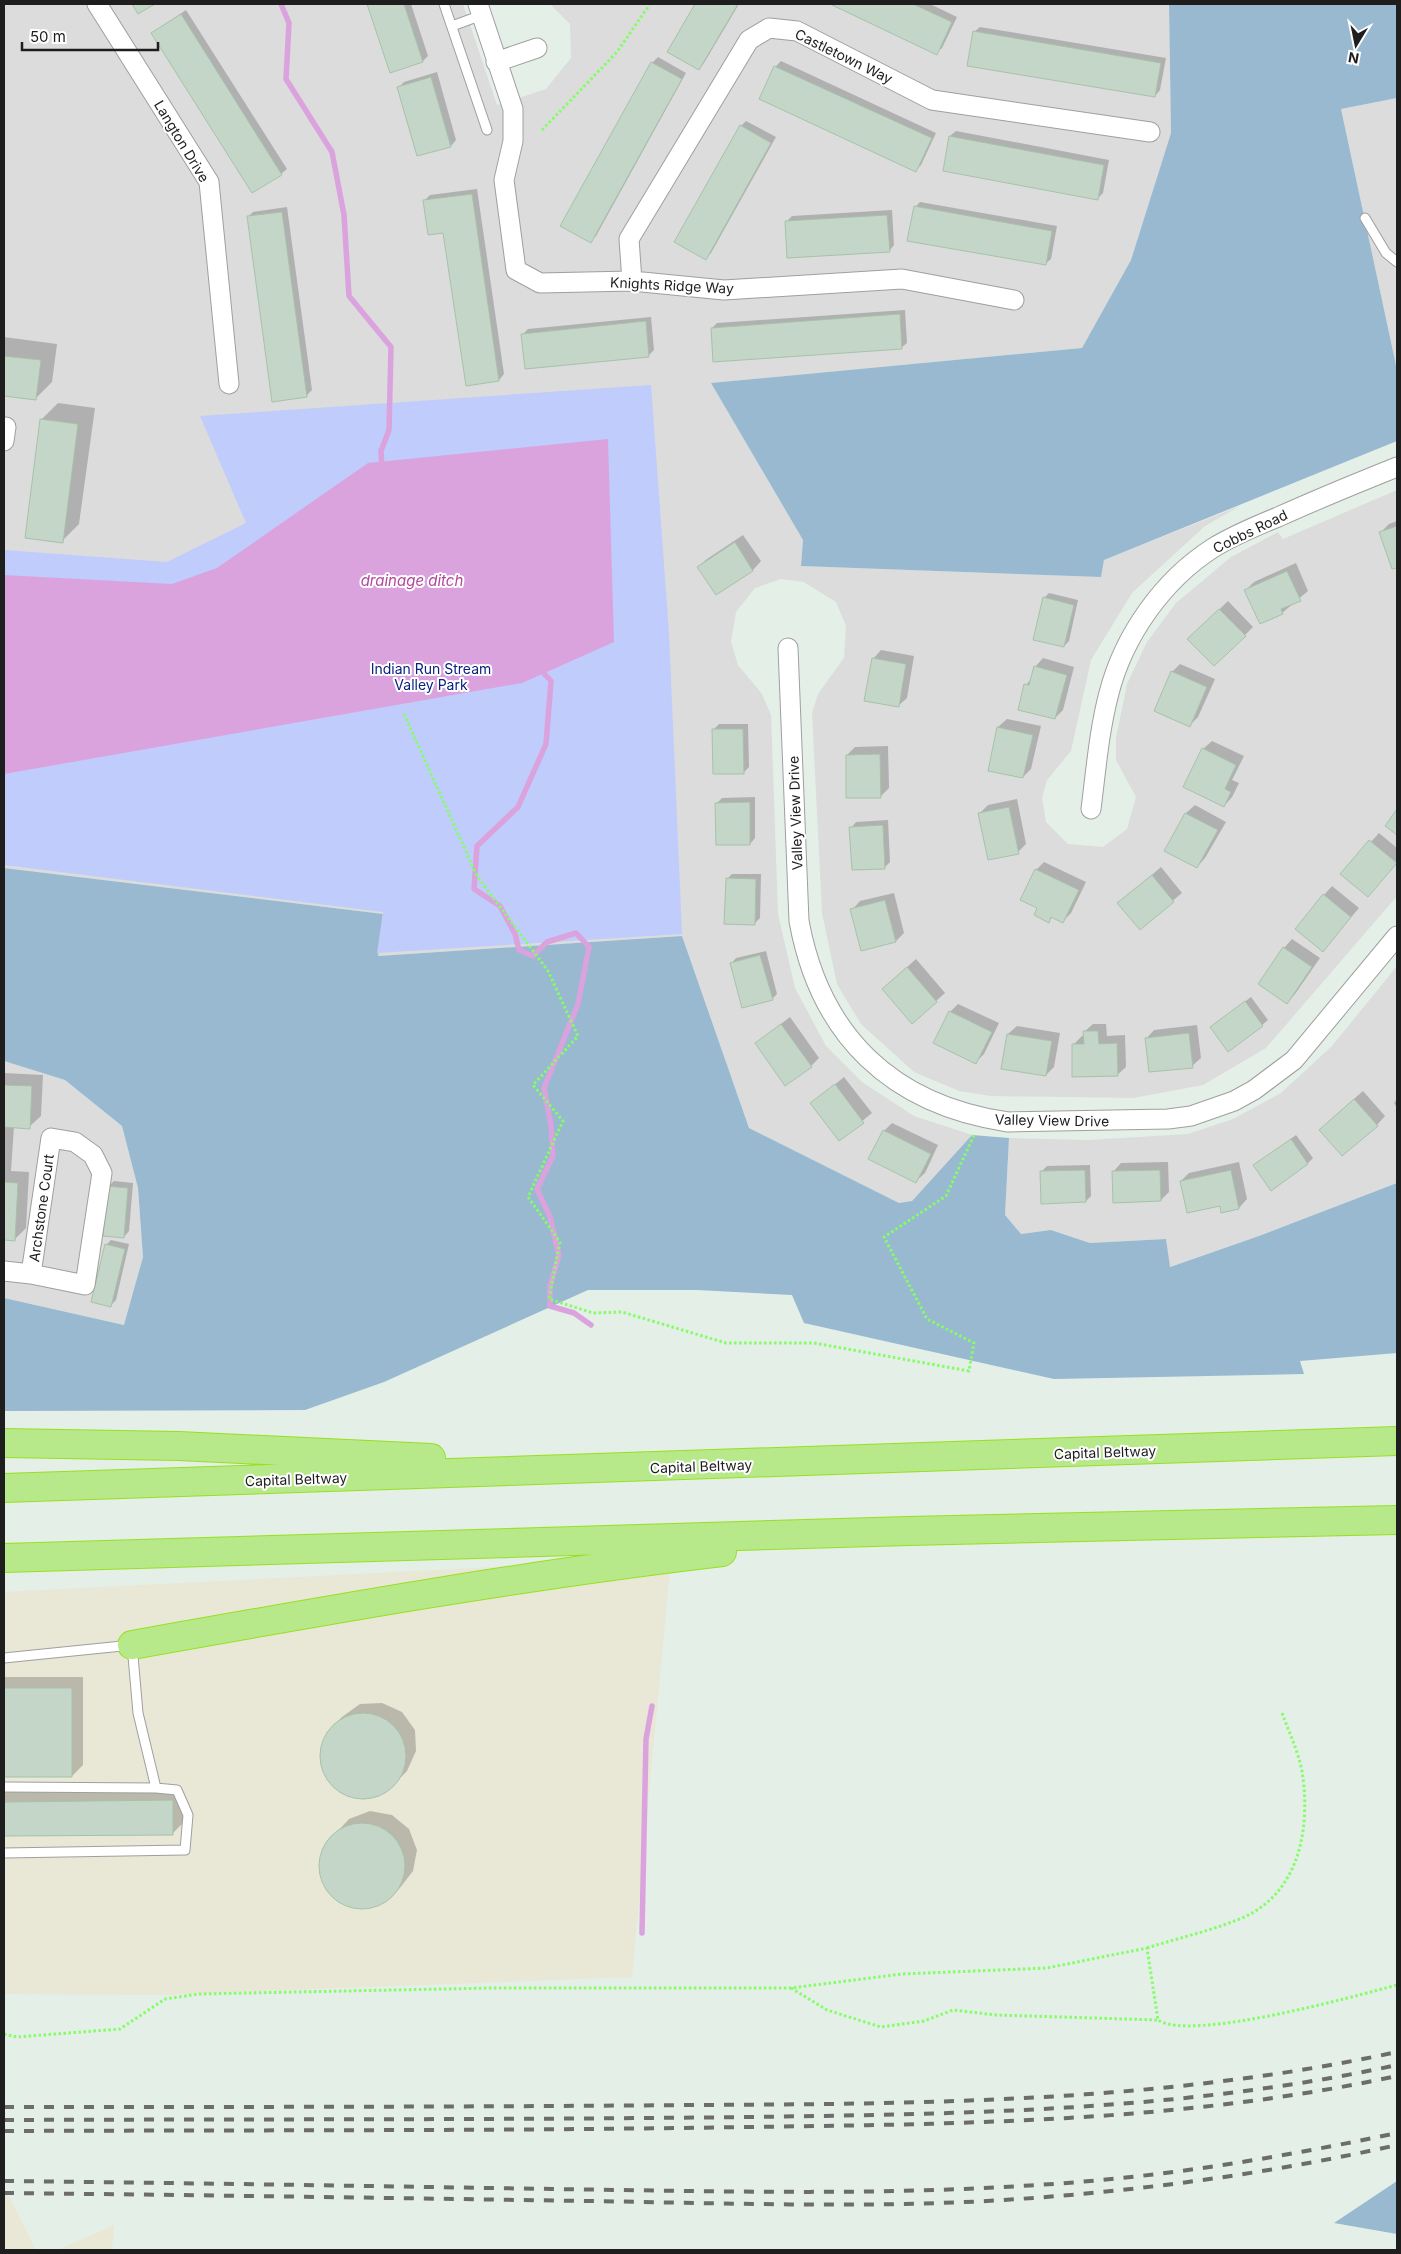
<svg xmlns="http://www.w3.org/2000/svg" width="1401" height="2254" viewBox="0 0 1401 2254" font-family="Inter,sans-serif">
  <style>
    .residential { fill: #dbdcdb }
    .industrial { fill: #e9e7d6 }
    .forest { fill: #98b9d0 }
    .park { fill: #c0ccfb }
    .water { fill: #daa3de }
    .shadow { fill: #0003 }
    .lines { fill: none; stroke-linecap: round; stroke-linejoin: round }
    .stream { stroke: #daa3de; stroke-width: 5.5 }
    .building { fill: #c4d6c7; stroke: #a6c2aa }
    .lane-casing { stroke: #9f9f9f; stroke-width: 11 }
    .street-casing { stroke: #9f9f9f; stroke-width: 21 }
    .highway-casing { stroke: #99df1f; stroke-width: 30 }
    .path { stroke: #84fd67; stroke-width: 3; stroke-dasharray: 2.5 2.5; stroke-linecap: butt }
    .lane { stroke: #fff; stroke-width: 9 }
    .street { stroke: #fff; stroke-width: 19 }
    .highway { stroke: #b7e98a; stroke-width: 28 }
    .rail { stroke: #6c6c6c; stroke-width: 4; stroke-dasharray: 10 10; stroke-linecap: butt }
    .labels { text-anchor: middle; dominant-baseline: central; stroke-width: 4; stroke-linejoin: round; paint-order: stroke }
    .street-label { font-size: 14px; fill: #1e1e1e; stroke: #fff }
    .park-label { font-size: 14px; fill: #092280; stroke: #fff }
    .water-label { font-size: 15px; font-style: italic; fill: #b1489b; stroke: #fff }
  </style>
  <rect width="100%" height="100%" fill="#e4efe8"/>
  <path class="residential" d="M4,4H463L497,105L546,89L571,58L570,24L550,4H1169L1171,133L1131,260L1082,348L711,383L803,540L801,566L1101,577L1104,560L1240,506L1205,526L1132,593L1091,660L1071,751L1047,780L1042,798L1046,822L1068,844L1103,847L1127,829L1136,797L1116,760V738L1127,684L1147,642L1176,603L1231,557L1278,532L1283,539L1397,490V896L1266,1048L1203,1085L1133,1098L991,1096L959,1091L914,1072L861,1024L837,984L822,913L812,713L818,694L844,658L846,626L836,602L804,582L781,579L755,588L736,612L731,642L738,665L762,694L771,715L778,914L795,988L826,1046L862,1082L914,1116L972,1135L912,1201L899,1203L749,1128L682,936L377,956L383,914L4,868Z
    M1397,98V370L1341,109Z
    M1397,966V1183L1259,1236L1169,1267L1166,1239L1090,1243L1052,1230L1021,1234L1005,1215L1009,1138L1088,1140L1188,1134L1233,1119L1281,1093L1332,1046Z
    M4,1061L65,1080L122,1126L138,1188L143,1257L125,1325L4,1298Z"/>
  <path class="industrial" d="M671,1558L632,1977L158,1995L4,1994V1592Z
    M4,2188H5L36,2250H4Z
    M114,2225L112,2250H58Z"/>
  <path class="forest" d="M1169,4H1397V98L1341,109L1397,370V441L1104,560L1101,577L801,566L803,540L711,383L1082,348L1131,260L1171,133Z
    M4,868L383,914L378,956L682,936L749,1128L899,1203L912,1201L972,1135L1009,1138L1005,1215L1021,1234L1051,1230L1090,1243L1166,1239L1170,1267L1259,1236L1397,1183V1353L1300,1361L1304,1374L1054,1379L804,1323L792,1295L697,1290H588L384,1382L305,1410L4,1411V1298L124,1325L143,1257L138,1188L122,1126L65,1080L4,1061Z
    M1397,2181V2234L1334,2223Z"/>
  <path class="park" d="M651,385L669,633L682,934L377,953L383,912L4,865V550L167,562L246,523L200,416Z"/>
  <path class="water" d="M608,439L614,642L522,683L4,774V575L172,584L217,568L368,463Z"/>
  <path class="shadow" d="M369,4H411L428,56L423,61L391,71Z
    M697,4H739L704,63L699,69L669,52Z
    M833,4H930L957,17L942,48L936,53Z
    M186,10L287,169L281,174L152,33Z
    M980,27L1166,58L1160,90L1155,96L974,32Z
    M658,57L686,73L596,236L590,241L652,63Z
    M781,61L936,133L921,165L916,170L760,99L775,67Z
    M437,72L456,140L451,146L418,155L399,87L404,82Z
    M746,121L776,137L711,253L705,259L741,126Z
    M956,131L1109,160L1103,193L1097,199L950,136Z
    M477,189L504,374L499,380L444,232L424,201L430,195Z
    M920,202L1057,226L1051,259L1045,264L915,207Z
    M287,207L312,390L306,396L248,217L253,212Z
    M892,210L894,245L889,251L786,222L792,216Z
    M905,310L907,343L901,348L712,328L717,323Z
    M651,317L654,350L649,355L526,368L523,334L528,329Z
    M4,337L57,344L52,382L35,399L4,394Z
    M58,403L95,408L79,524L62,541L41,420Z
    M1397,521V566L1393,568L1380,533L1389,524Z
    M743,535L761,561L753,570L716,594L698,567L707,559Z
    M1296,563L1308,591L1282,613L1246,590L1254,582Z
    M1049,593L1078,600L1069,641L1064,646L1044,598Z
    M1228,601L1253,627L1245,635L1189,639Z
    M881,650L914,656L907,698L898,706L873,659Z
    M1043,658L1074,667L1063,710L1055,718L1026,685L1032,678L1035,667Z
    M1180,664L1215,679L1198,717L1190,725L1172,672Z
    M1007,719L1041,726L1031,769L1023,777L998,727Z
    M719,724H748L749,767L743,773L714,729Z
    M1212,741L1244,756L1232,780L1239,783L1232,797L1224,806L1203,749Z
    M888,746L889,788L880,797L847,755L855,747Z
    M755,797V838L750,844L717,803L722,798Z
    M1017,799L1026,844L1018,852L980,813L988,805Z
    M1195,805L1226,822L1205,858L1197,867L1166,850L1186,813Z
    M888,820L890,862L885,867L851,828L856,822Z
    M1379,833L1397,848V862L1376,887L1342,874Z
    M1044,862L1086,882L1071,913L1063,921L1053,917L1048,921L1038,908L1036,870Z
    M1161,867L1182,893L1140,928L1119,903Z
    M732,874H761L760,918L754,924L727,879Z
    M1332,886L1359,908L1323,950L1324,895Z
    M894,893L904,933L896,941L852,910L860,901Z
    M1292,939L1320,958L1295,994L1287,1003L1284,948Z
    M766,951L777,994L772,999L731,964L736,958Z
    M916,959L945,993L936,1001L883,989Z
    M1251,997L1268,1020L1262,1025L1211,1027Z
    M958,1004L999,1023L984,1054L976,1062L950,1012Z
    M790,1017L819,1058L811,1066L756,1043Z
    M1093,1024H1106L1107,1036L1125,1035L1126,1067L1117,1075L1073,1045L1082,1036H1084V1032Z
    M1197,1025L1201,1058L1192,1066L1146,1039L1154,1030Z
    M1017,1026L1060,1033L1054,1067L1046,1075L1002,1068L1008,1034Z
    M4,1073L43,1075L41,1116L29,1127L14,1126L11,1171L29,1172L26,1228L15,1239H4Z
    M844,1077L872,1113L839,1140L812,1103Z
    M1363,1091L1385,1116L1377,1125L1329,1121Z
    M1397,1099V1108L1394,1103Z
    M892,1123L938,1145L925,1173L916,1181L884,1131Z
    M1296,1135L1313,1158L1308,1163L1255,1165Z
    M1168,1162L1169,1192L1161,1200L1113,1172L1121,1163Z
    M1239,1162L1247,1199L1239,1208L1222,1211L1221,1204L1181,1181L1189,1173Z
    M1090,1165L1091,1196L1086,1201L1041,1172L1047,1166Z
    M114,1181L133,1183L129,1231L124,1237L108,1187Z
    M111,1240L129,1244L116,1300L111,1305L106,1245Z
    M4,1677H83V1765L72,1776H4Z
    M382,1703L402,1712L415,1730L416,1751L407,1771L395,1783L377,1796L355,1798L335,1788L323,1771L321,1749L330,1729L342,1717L360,1704Z
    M183,1790L184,1822L172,1834L4,1835V1791Z
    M370,1811L392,1815L409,1829L417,1850L413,1871L399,1889L387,1901L366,1908L345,1904L327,1890L320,1870L323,1848L338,1831L349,1819Z"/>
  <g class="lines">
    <path class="stream" d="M281,4L289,23L286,79L332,152L344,215L349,296L391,347L389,430L381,451L382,469
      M539,668L551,681L546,744L518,807L477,846L474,889L500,906L515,934L519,950L533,956L547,942L576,933L589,947L578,1004L544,1088L551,1125L553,1156L537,1189L550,1217L559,1255L550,1286V1306L574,1313L591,1325
      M642,1933L646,1739L652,1706"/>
  </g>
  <path class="building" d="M132,4H155L138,14Z
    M367,4H404L423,62L390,73Z
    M695,4H738L699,70L667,52Z
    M830,4H913L952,22L937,55Z
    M181,14L282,175L252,193L151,33Z
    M973,31L1161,63L1155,97L967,66Z
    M651,62L682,79L591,243L560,226Z
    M774,66L932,138L916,172L759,99Z
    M431,77L451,147L417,156L397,87Z
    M740,125L771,143L706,260L674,242Z
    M949,136L1104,165L1098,200L943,171Z
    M472,194L499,381L466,386L443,233L428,235L423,200Z
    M914,206L1052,231L1046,265L907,241Z
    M282,212L307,397L272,402L247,216Z
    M887,215L890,252L787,258L785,221Z
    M900,314L902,349L713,362L711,328Z
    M646,321L649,357L525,369L521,334Z
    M4,356L41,360L36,400L4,396Z
    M40,419L78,424L63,543L25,538Z
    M1397,526V568L1392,569L1379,532Z
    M735,542L753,571L716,595L697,567Z
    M1287,571L1301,601L1281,609L1283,614L1260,624L1244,590Z
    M1043,597L1074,605L1064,647L1033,640Z
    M1219,609L1246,636L1214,666L1187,639Z
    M872,658L906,664L899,707L864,701Z
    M1034,666L1067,675L1055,719L1018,710L1024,684L1029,685Z
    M1171,671L1207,687L1190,727L1154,711Z
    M997,727L1033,735L1023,778L988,771Z
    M712,729H743L744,774H713Z
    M1202,748L1236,765L1225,789L1231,792L1224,807L1183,787Z
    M880,754L881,798H846V755Z
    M750,802V845H716L715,803Z
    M1009,807L1019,854L988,860L978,813Z
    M1397,809V835L1385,826Z
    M1185,813L1218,830L1197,868L1164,851Z
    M883,825L885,869L852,870L849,827Z
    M1369,840L1397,863L1368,897L1340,874Z
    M1035,869L1079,890L1063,923L1051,917L1049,923L1034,915L1037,908L1020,900Z
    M1152,875L1174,902L1140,930L1117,903Z
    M726,878L756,879L755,925L724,924Z
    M1323,894L1351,917L1323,952L1295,929Z
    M885,900L896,942L861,951L850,909Z
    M1283,947L1312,967L1287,1004L1258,984Z
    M760,955L773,1000L742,1008L730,963Z
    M907,967L937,1002L912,1024L882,989Z
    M1245,1001L1263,1026L1228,1052L1210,1027Z
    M949,1011L992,1032L976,1064L933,1043Z
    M781,1024L812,1067L785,1086L755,1043Z
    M1083,1031H1098L1099,1044L1117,1043L1118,1076L1072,1077V1044H1084Z
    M1189,1033L1193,1068L1149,1072L1145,1038Z
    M1007,1034L1052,1041L1046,1076L1001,1069Z
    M835,1084L864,1123L839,1141L810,1103Z
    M4,1085L32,1086L30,1129L4,1127Z
    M1354,1099L1378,1126L1342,1156L1319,1130Z
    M883,1130L931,1154L916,1183L868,1159Z
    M1291,1139L1308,1164L1271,1191L1253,1165Z
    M1085,1170L1086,1202L1041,1204L1040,1171Z
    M1160,1170L1161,1201L1113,1203L1112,1171Z
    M1231,1170L1239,1209L1221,1213L1220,1206L1187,1213L1180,1181Z
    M4,1182L18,1183L15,1241L4,1240Z
    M107,1186L128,1188L124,1238L103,1236Z
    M105,1244L125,1249L111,1307L91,1302Z
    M4,1688H72V1777H4Z
    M320 1756a43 43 0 1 1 86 0a43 43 0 1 1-86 0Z
    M173,1800V1835L4,1836V1802Z
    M319 1866a43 43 0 1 1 86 0a43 43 0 1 1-86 0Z"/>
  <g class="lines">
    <g class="lane-casing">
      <path id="lane" d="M444,4L487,130
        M452,26L482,15
        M1365,218L1386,253L1397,262
        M4,1658L132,1645L138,1713L156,1788L177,1790L188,1815L185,1850L4,1853
        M4,1787L156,1788"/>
    </g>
    <g class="street-casing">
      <path id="street" d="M97,4L209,182L229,384
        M478,4L513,109V141L504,180L516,270L540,283L632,281L724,290L902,279L1014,300
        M496,62L537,48
        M632,281L629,239L749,40L769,28L797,31L932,100L1150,132
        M4,427H6L4,441
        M788,648L799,921C820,1036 892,1105 1008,1122L1168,1119L1191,1116L1234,1101L1254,1090L1294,1060L1397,936
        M1091,809C1096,770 1099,731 1109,693C1124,635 1163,580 1213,548C1234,535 1256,526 1278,517C1318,499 1357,483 1397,467
        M4,1271L31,1274L85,1285L102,1173L93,1155L75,1142L51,1138L31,1274"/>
    </g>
    <g class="highway-casing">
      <path id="highway" d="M4,1443L179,1446L431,1458
        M4,1488L1397,1441
        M4,1558L908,1531L1397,1520
        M132,1645C328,1610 524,1575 722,1552"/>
    </g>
    <path class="path" d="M542,130L617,52L650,4
      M404,714L477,876L548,971L578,1036L533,1085L563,1121L528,1197L560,1242L549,1299L593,1313L622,1312L726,1343H814L969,1371L974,1343L927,1319L884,1237L946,1196L975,1133
      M1147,1948C1178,1938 1211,1931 1242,1918C1300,1893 1311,1827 1302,1771C1298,1751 1289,1732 1282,1713
      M791,1988L827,2010L881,2027L924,2021L953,2010L996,2015L1158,2020
      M4,2034L17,2037L120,2029L165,1999L199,1994L492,1988H791L902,1974L1047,1968L1147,1948L1158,2020C1191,2042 1355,1996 1397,1985"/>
    <use href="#lane" class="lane"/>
    <use href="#street" class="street"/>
    <use href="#highway" class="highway"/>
    <path class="rail" d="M4,2107C233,2107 462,2107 692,2105C929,2104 1164,2102 1397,2052
      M4,2120C252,2119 500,2120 748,2117C965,2114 1184,2111 1397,2065
      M4,2131C252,2130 500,2131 748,2127C965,2124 1183,2122 1397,2076
      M4,2181C186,2183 369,2186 552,2189C713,2191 875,2196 1036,2185C1158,2178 1278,2158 1397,2133
      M4,2193C198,2195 392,2198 587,2201C720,2203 854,2208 987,2201C1125,2193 1263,2175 1397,2145"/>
  </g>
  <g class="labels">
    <g class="street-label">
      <text transform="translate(844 56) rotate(26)">Castletown Way</text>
      <text transform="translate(182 141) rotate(59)">Langton Drive</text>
      <text transform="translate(672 285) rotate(3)">Knights Ridge Way</text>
      <text transform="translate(1250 531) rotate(-26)">Cobbs Road</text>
      <text transform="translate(795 813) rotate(-92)">Valley View Drive</text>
      <text transform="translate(1052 1120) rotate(1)">Valley View Drive</text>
      <text transform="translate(41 1208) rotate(-82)">Archstone Court</text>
      <text transform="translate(1105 1452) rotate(-2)">Capital Beltway</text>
      <text transform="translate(701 1466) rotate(-2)">Capital Beltway</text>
      <text transform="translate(296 1479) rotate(-2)">Capital Beltway</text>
    </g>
    <g class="park-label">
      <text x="431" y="668">Indian Run Stream<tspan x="431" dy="16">Valley Park</tspan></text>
    </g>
    <g class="water-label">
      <text x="412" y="580">drainage ditch</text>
    </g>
  </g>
  <rect width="1401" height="2254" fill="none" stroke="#1e1e1e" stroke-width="10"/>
  <g transform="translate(1356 45) rotate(190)" stroke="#ffffff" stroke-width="4" paint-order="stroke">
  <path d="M0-4L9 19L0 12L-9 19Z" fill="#1e1e1e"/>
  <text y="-8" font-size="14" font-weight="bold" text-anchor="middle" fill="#1e1e1e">N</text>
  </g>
  <path d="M22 42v8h136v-8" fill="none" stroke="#1e1e1e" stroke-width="2.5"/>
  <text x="30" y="42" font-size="15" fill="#1e1e1e" stroke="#ffffff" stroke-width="4" paint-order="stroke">50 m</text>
</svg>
